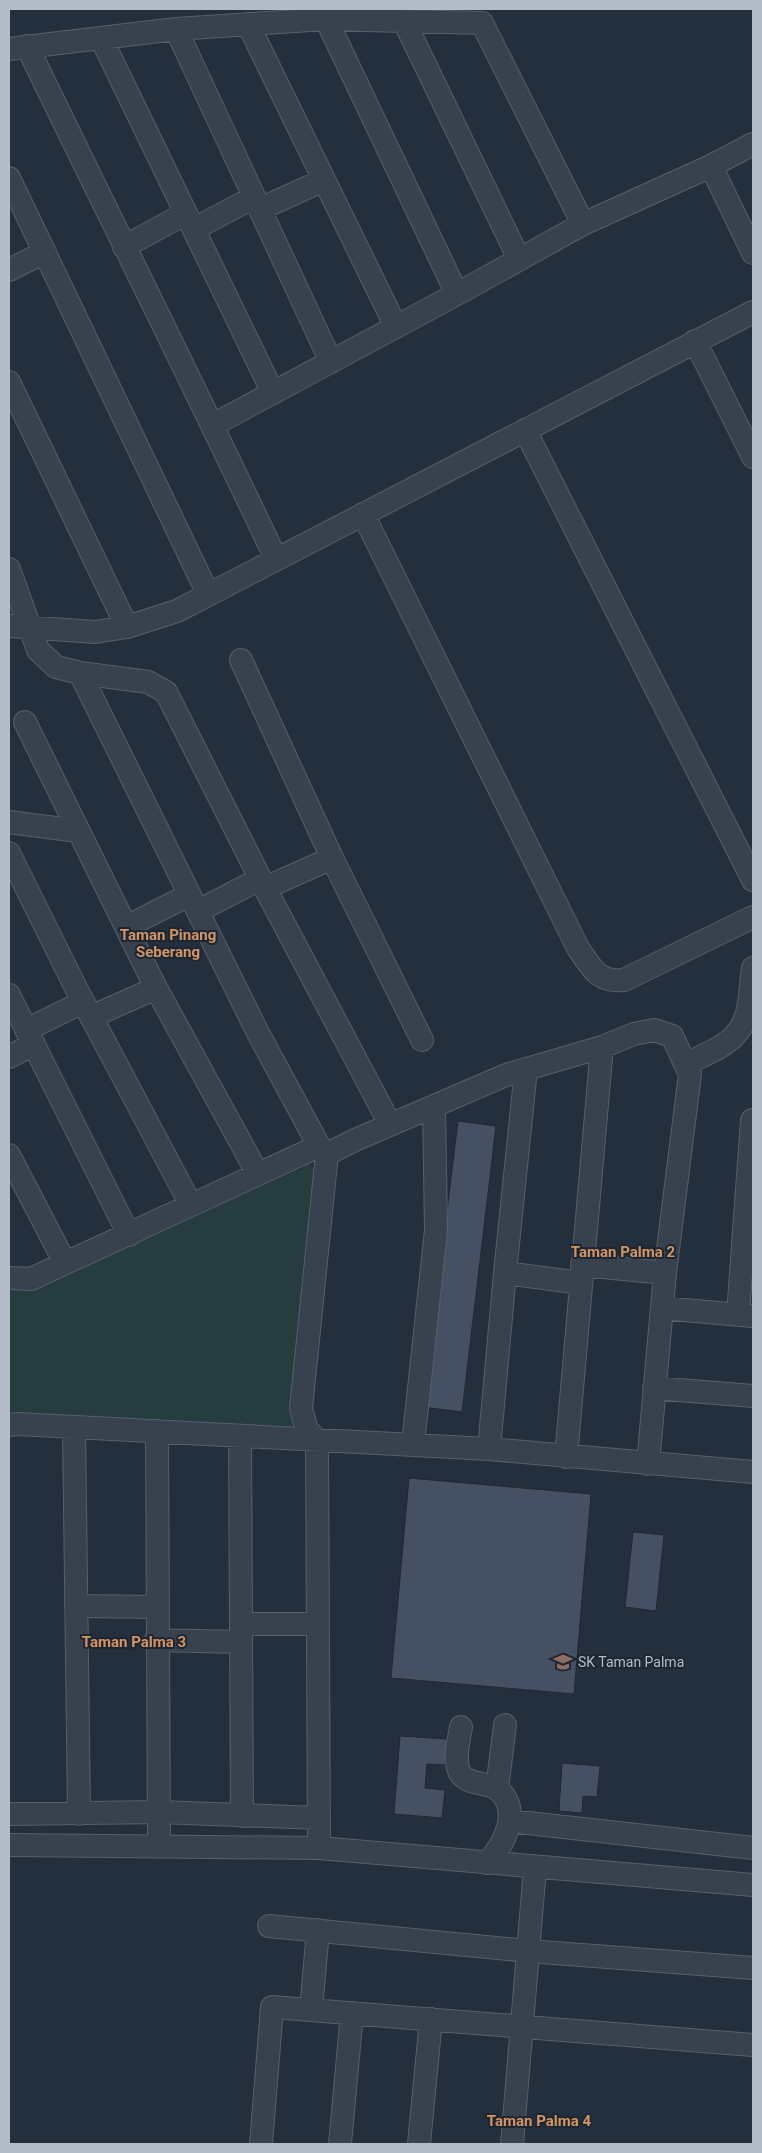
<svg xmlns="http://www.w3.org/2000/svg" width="762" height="2153" viewBox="0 0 762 2153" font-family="Roboto,sans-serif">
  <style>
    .green { fill: #263c3f }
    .building { fill: #455162; stroke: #1f2835 }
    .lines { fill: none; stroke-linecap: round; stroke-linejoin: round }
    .minor-casing { stroke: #565f6c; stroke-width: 24 }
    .minor { stroke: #38414e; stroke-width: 22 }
    .labels { text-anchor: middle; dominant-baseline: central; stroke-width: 4; stroke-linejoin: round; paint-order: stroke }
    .poi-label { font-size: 14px; fill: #b4bcc9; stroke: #1d2633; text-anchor: start }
    .neighbourhood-label { font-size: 15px; font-weight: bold; fill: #d59563; stroke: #1d2633 }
  </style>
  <rect width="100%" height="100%" fill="#242f3e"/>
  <path class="green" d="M308,1165L315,1168L292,1427L9,1417V1288L50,1282Z"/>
  <path class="building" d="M458,1121L496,1126L462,1412L423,1407Z
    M409,1478L591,1494L574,1694L391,1678Z
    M633,1532L664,1535L656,1611L625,1607Z
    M400,1736L447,1739L445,1765L427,1764L425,1788L445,1790L442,1818L394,1814Z
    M562,1763L600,1766L597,1797L583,1796L582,1813L559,1811Z"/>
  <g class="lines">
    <g class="minor-casing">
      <path id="minor" d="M326,19L457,294
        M404,21L519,259
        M248,24L396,327
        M176,29L331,362
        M101,38L273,393
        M27,46C110,218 195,387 276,559
        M9,49L176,29L326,19L482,23L583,224
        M711,166L753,253
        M9,178L208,594
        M260,209L324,180
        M194,229L254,197
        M124,247L186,213
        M9,270L45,252
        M695,341L753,457
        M9,382L127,627
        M213,425L457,294L583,224L711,166L753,144
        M525,430L753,880
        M363,514L578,948C591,967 598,983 624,980L753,917
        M9,569L38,650L56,667L80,673L148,682L166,692L265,888L390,1124
        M9,626L95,632L127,627L177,611L753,312
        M241,660L332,858L422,1040
        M80,673L258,1033L319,1146
        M25,722L156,988L258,1174
        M9,822L78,831
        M9,853L76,988L191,1205
        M265,888L332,858
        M198,911L260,879
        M126,927L189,895
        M9,995L129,1235
        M91,1017L156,988
        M26,1030L83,1002
        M9,1057L34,1044
        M686,1064C717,1048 744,1042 749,1003C751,991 751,980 753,968
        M526,1069L505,1273L489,1449L753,1472
        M9,1155L65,1263
        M582,1265L665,1273
        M505,1273L581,1283
        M9,1278L31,1279L319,1146L327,1154L355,1140L506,1075L602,1047L634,1034L654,1030L672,1036L690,1074L665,1273L648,1464
        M662,1308L752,1316
        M738,1315L752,1120
        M654,1388L753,1396
        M9,1425L18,1424L489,1449
        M74,1427L79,1814
        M157,1431L159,1845
        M240,1437L242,1816
        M413,1444L436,1230L434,1106
        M566,1457L602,1047
        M76,1606L157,1607
        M241,1624H318
        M156,1640L241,1642
        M461,1727C459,1740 453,1760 460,1773C468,1786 486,1781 497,1789C523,1809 504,1845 487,1863
        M497,1789L505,1725
        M9,1814L160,1812L319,1818
        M510,1821L753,1848
        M9,1845L319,1848L753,1885
        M319,1848L317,1441L306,1428L301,1408L327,1154
        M269,1926L528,1951L753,1968
        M311,2010L318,1930
        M261,2144L272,2007L753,2045
        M340,2144L352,2013
        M419,2144L431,2019
        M512,2144L535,1868"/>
    </g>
    <use href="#minor" class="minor"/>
  </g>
  <defs>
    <g id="school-bare" transform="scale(1.5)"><path d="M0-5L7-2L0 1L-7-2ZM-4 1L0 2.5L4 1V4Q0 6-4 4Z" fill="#8d6e63" stroke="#1d2633" stroke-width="2.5" paint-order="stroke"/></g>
  </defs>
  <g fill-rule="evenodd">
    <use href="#school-bare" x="563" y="1662"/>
  </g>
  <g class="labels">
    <g class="poi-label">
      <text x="578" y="1662">SK Taman Palma</text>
    </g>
    <g class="neighbourhood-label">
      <text x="168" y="935">Taman Pinang<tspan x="168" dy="17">Seberang</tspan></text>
      <text x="623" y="1252">Taman Palma 2</text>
      <text x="134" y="1642">Taman Palma 3</text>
      <text x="539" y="2121">Taman Palma 4</text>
    </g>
  </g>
  <rect width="762" height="2153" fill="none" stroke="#b4bcc9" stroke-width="20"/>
</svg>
